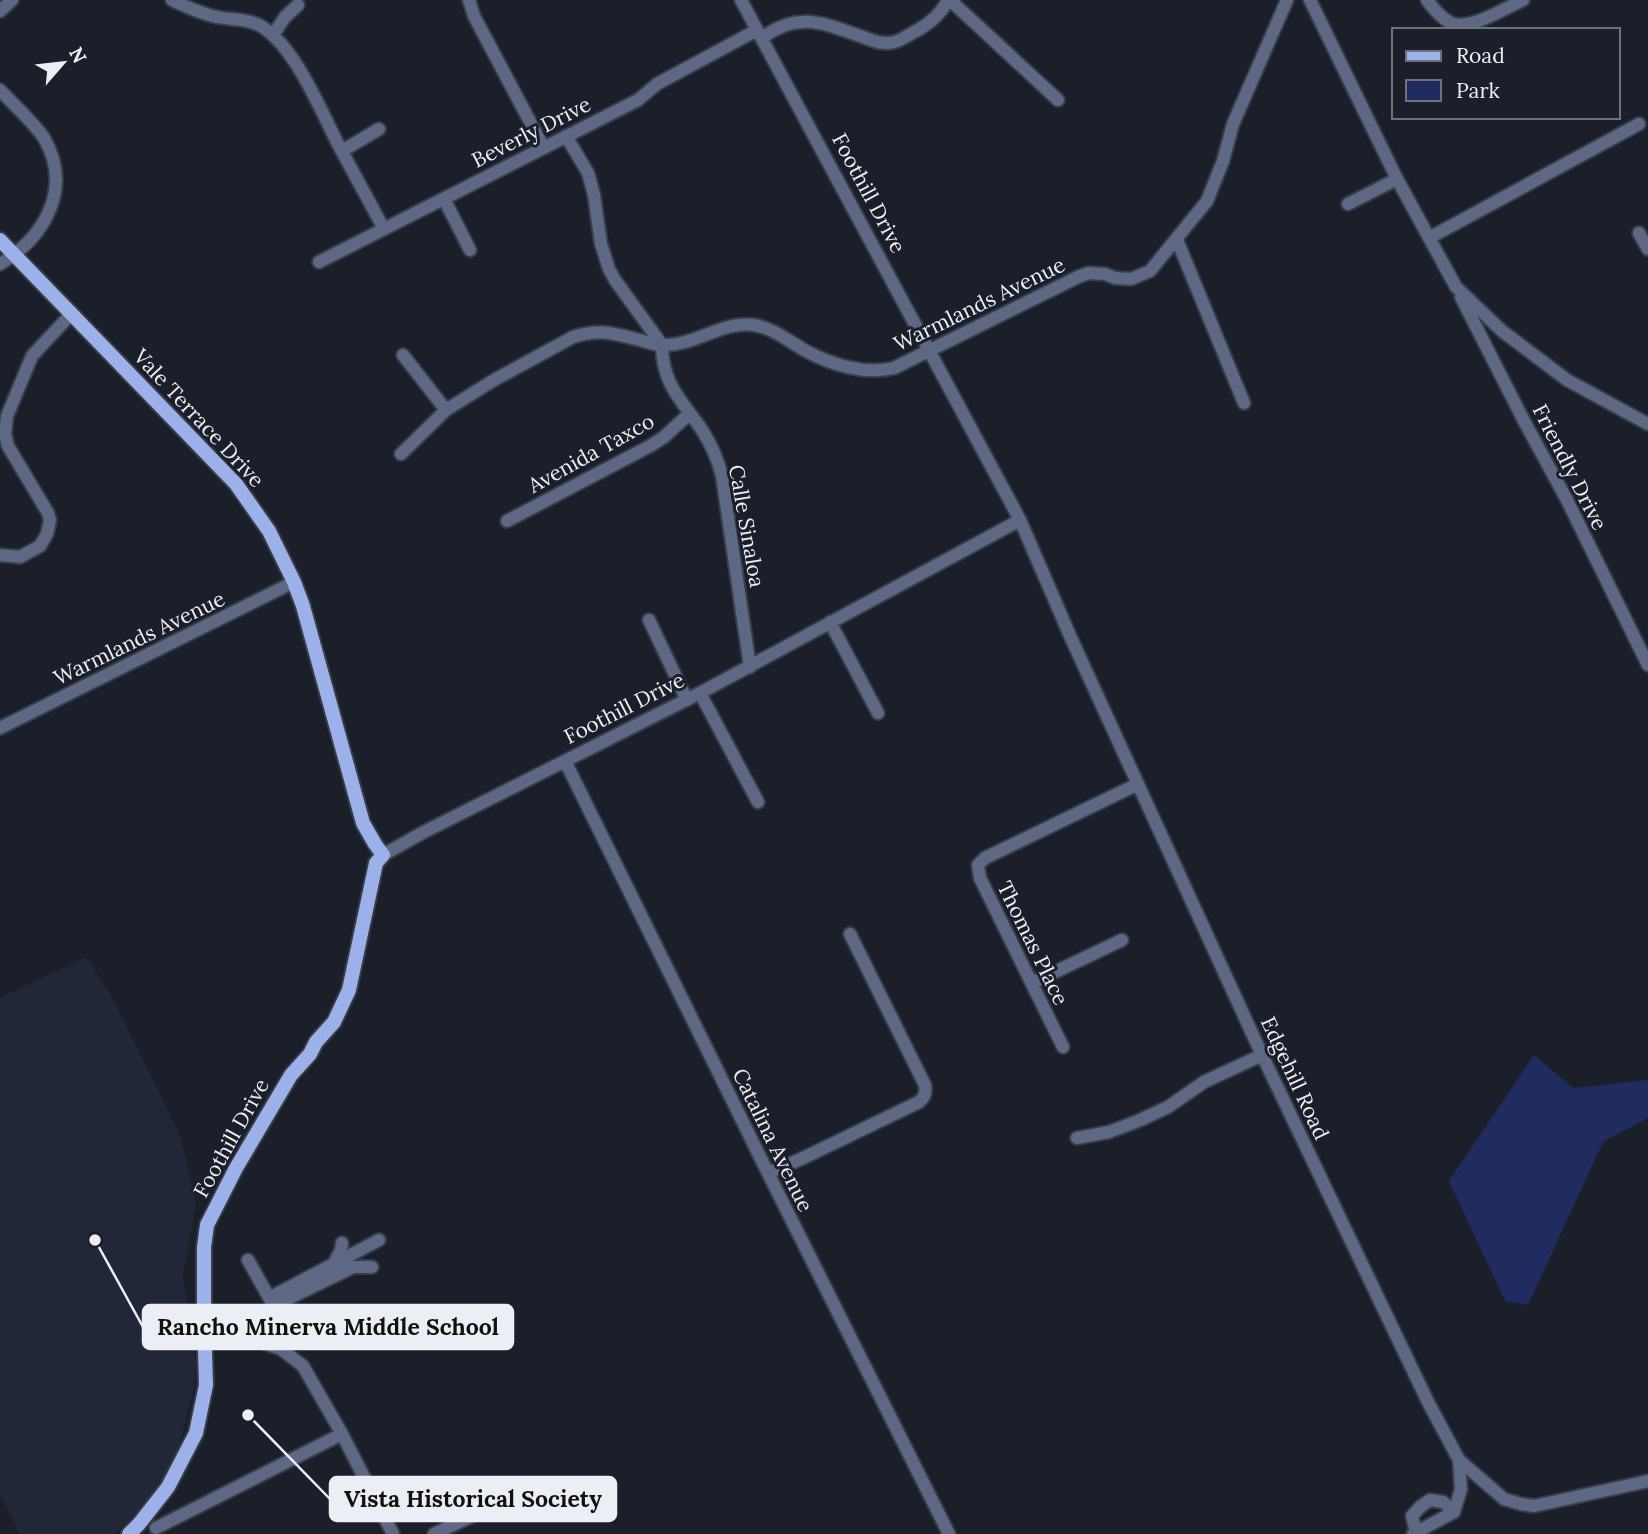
<svg xmlns="http://www.w3.org/2000/svg" width="1648" height="1534" viewBox="0 0 1648 1534" font-family="Lora,serif">
  <style>
    .built { fill: #212736 }
    .green { fill: #202c5f }
    .lines { fill: none; stroke-linecap: round; stroke-linejoin: round }
    .minor-casing { stroke: #383c46; stroke-width: 16 }
    .major-casing { stroke: #383c46; stroke-width: 18 }
    .minor { stroke: #5e6783; stroke-width: 12 }
    .major { stroke: #9cb0ea; stroke-width: 14 }
    .labels { text-anchor: middle; dominant-baseline: central; stroke-width: 6; stroke-linejoin: round; paint-order: stroke }
    .street-label { font-size: 21px; fill: #ebeef5; stroke: #1b1f29 }
    .leader { fill: none; stroke: #ebeef5; stroke-width: 2.5 }
    .callout-dot { fill: #ebeef5; stroke: #1b1f29; stroke-width: 2.5 }
    .callout { fill: #ebeef5; stroke: #ebeef5; stroke-width: 2.5 }
    .callout-label { font-size: 23px; text-anchor: middle; font-weight: bold; fill: #111 }
  </style>
  <rect width="100%" height="100%" fill="#1b1f29"/>
  <path class="built" d="M86,957L109,992L180,1135L196,1203L183,1277L196,1364L194,1388L175,1460L156,1493L128,1522L114,1534H20L0,1494V998Z"/>
  <path class="green" d="M1534,1055L1573,1088L1648,1080V1118L1603,1142L1528,1305L1505,1301L1449,1181Z"/>
  <g class="lines">
    <g class="minor-casing">
      <path id="minor" d="M172,0C187,7 201,14 217,17C231,20 245,18 259,25C294,44 320,109 338,144C353,172 369,201 384,229
        M469,0L474,16L544,148
        M741,0L1020,520L1071,638L1262,1055L1428,1402L1459,1460L1504,1499L1521,1504L1534,1506L1648,1481
        M950,0L1058,100
        M1310,0L1397,179L1456,287L1502,331L1567,380L1648,424
        M1427,0C1434,9 1441,18 1451,23C1470,31 1505,8 1523,0
        M0,11L12,0
        M273,35L285,17L298,5
        M762,38C798,10 825,24 863,37C873,41 883,45 894,42C902,40 911,33 918,30C930,23 942,12 948,0
        M0,90C12,103 35,124 44,138C73,188 45,237 0,264
        M566,136L588,173L594,195L601,244L609,269L615,280L662,345C662,384 682,401 702,430C711,444 718,460 722,476L750,667
        M342,151L379,129
        M444,199L470,250
        M1348,204L1397,179
        M1639,233L1648,249
        M1429,238L1639,124
        M1177,240L1244,403
        M319,262L638,100L657,84L757,30
        M1461,297L1524,421L1567,500L1648,665
        M403,355L446,410
        M401,454L446,410L494,380L573,337C599,328 615,334 640,340C647,342 655,345 661,345C694,347 723,320 754,325C773,328 790,342 806,351C832,365 865,375 894,368L1080,276L1089,273L1105,274L1115,278L1131,279L1150,271L1207,201L1223,161L1233,124L1287,0
        M507,521L650,446L664,437L689,414
        M0,555L20,557L40,546L47,534L50,520L48,513L8,446L5,434L7,416L32,356L72,313
        M649,620L687,700
        M830,622L878,713
        M700,693L758,802
        M0,728L294,582
        M565,761L768,1173L949,1534
        M383,855L422,833L700,693L1020,520
        M1032,983L1122,940
        M1063,1047L980,878L978,865L985,858L1138,784
        M1077,1138L1109,1132L1138,1121L1168,1107L1204,1082L1262,1055
        M768,1173L801,1159L919,1102C925,1097 926,1093 925,1085L850,934
        M248,1260L285,1326L281,1349
        M333,1265L341,1250L342,1243
        M269,1298L379,1240
        M277,1304L353,1267H372
        M205,1341L255,1340L281,1349L303,1366L342,1434L393,1534
        M156,1528L342,1434
        M1416,1532L1412,1516L1420,1507L1430,1500L1443,1502L1454,1512
        M434,1534L508,1499L530,1497
        M1413,1534L1454,1512L1461,1489L1459,1460"/>
    </g>
    <g class="major-casing">
      <path id="major" d="M0,240L236,484L269,531L294,582L303,606L363,823L375,844L383,855L376,863L349,990L334,1022L316,1042L310,1054L291,1075L236,1168L207,1225L204,1247V1319L206,1385L196,1433L168,1487L139,1524L129,1534"/>
    </g>
    <use href="#minor" class="minor"/>
    <use href="#major" class="major"/>
  </g>
  <g class="labels">
    <g class="street-label">
      <text transform="translate(531 132) rotate(-27)">Beverly Drive</text>
      <text transform="translate(869 193) rotate(62)">Foothill Drive</text>
      <text transform="translate(979 304) rotate(-26)">Warmlands Avenue</text>
      <text transform="translate(199 418) rotate(47)">Vale Terrace Drive</text>
      <text transform="translate(591 453) rotate(-29)">Avenida Taxco</text>
      <text transform="translate(1570 467) rotate(63)">Friendly Drive</text>
      <text transform="translate(747 526) rotate(80)">Calle Sinaloa</text>
      <text transform="translate(139 638) rotate(-26)">Warmlands Avenue</text>
      <text transform="translate(624 708) rotate(-27)">Foothill Drive</text>
      <text transform="translate(1033 943) rotate(64)">Thomas Place</text>
      <text transform="translate(1295 1078) rotate(65)">Edgehill Road</text>
      <text transform="translate(231 1138) rotate(-61)">Foothill Drive</text>
      <text transform="translate(773 1140) rotate(64)">Catalina Avenue</text>
    </g>
  </g>
  <path class="leader" d="M95 1240L143 1327M248 1415L330 1499"/>
  <g class="callout-dot">
    <circle cx="95" cy="1240" r="7"/>
    <circle cx="248" cy="1415" r="7"/>
  </g>
  <g class="callout">
    <rect x="143" y="1305" width="370" height="44" rx="7"/>
    <rect x="330" y="1477" width="286" height="44" rx="7"/>
  </g>
  <g class="callout-label">
    <text x="328" y="1335">Rancho Minerva Middle School</text>
    <text x="473" y="1507">Vista Historical Society</text>
  </g>
  <rect x="1392" y="28" width="228" height="91" fill="#1b1f29" stroke="#6e727b" stroke-width="2"/>
  <rect x="1406" y="51" width="35" height="10" fill="#9cb0ea" stroke="#6e727b" stroke-width="2"/>
  <text x="1456" y="63" font-size="21" fill="#ebeef5">Road</text>
  <rect x="1406" y="80" width="35" height="21" fill="#202c5f" stroke="#6e727b" stroke-width="2"/>
  <text x="1456" y="98" font-size="21" fill="#ebeef5">Park</text>
  <g transform="translate(63 63) rotate(62)" stroke="#1b1f29" stroke-width="5" paint-order="stroke">
  <path d="M0-5L12 26L0 18L-12 26Z" fill="#ebeef5"/>
  <text y="-10" font-size="19" font-weight="bold" text-anchor="middle" fill="#ebeef5">N</text>
  </g>
</svg>
